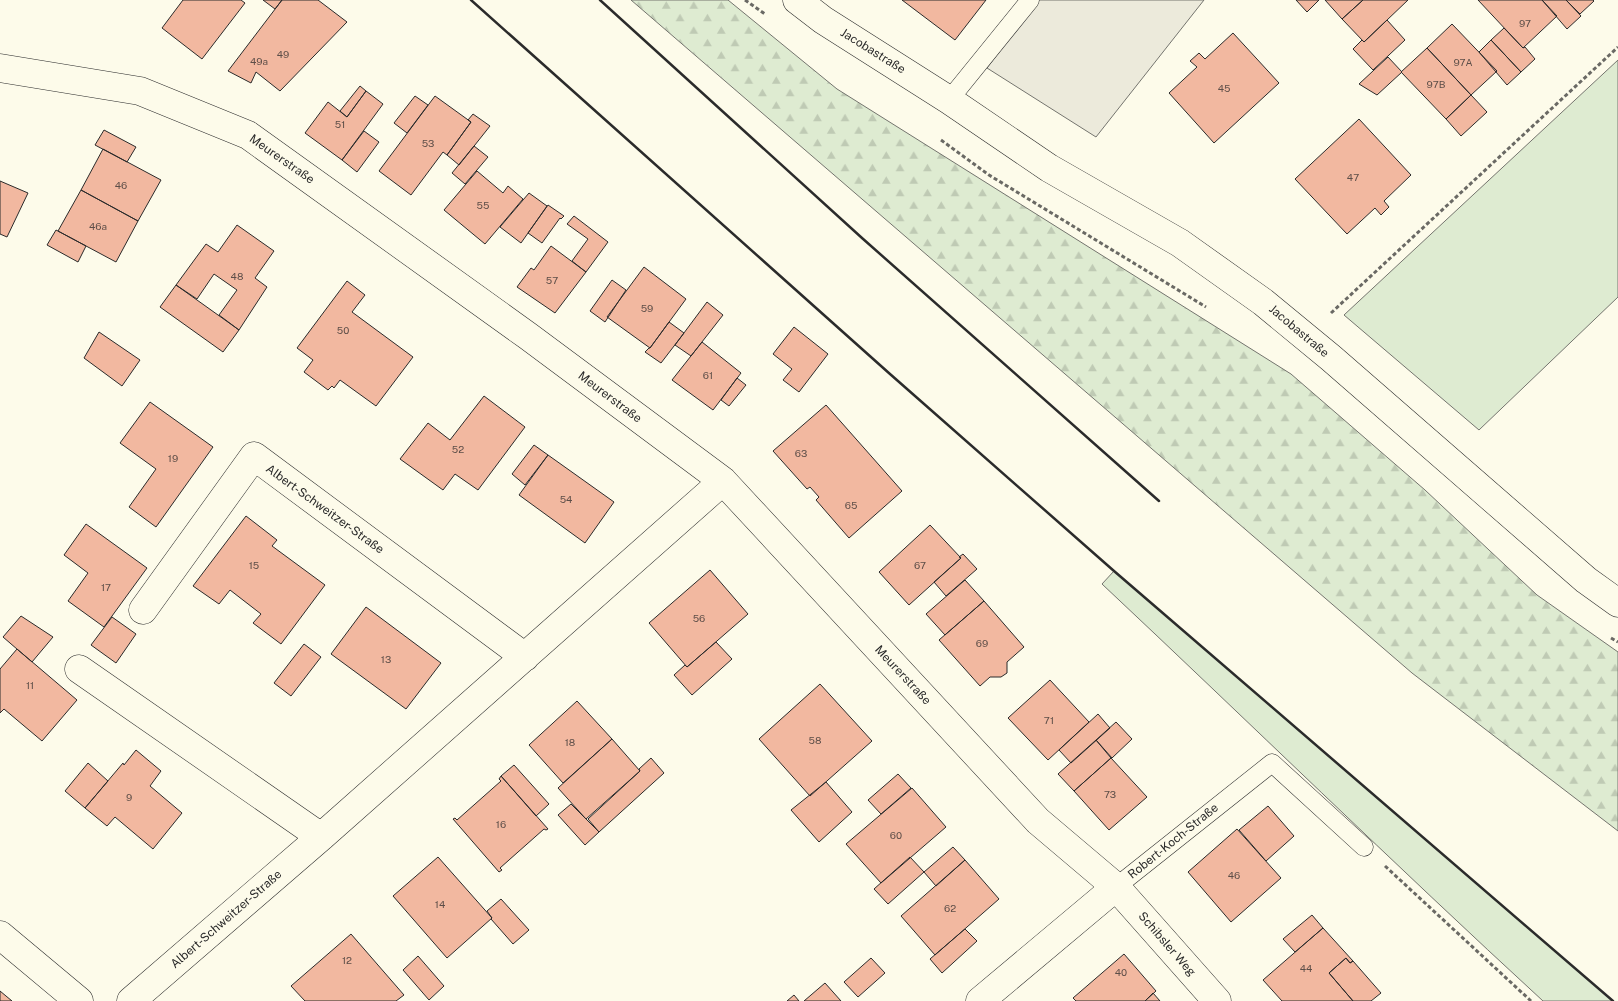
<svg xmlns="http://www.w3.org/2000/svg" width="1618" height="1001" viewBox="0 0 1618 1001" font-family="'Public Sans',sans-serif">
  <style>
    .grass { fill: #deebd1; stroke: #74746e }
    .forest { fill: url(#forest-firs); stroke: #74746e }
    .parking { fill: #eceadb; stroke: #74746e }
    .building { fill: #f2b8a0; stroke: #2b2b2b }
    .lines { fill: none; stroke-linecap: round; stroke-linejoin: round }
    .lane-casing { stroke: #2b2b2b; stroke-width: 19 }
    .street-casing { stroke: #2b2b2b; stroke-width: 29 }
    .secondary-casing { stroke: #2b2b2b; stroke-width: 29 }
    .path { stroke: #6a6964; stroke-width: 3; stroke-dasharray: 4 2.5; stroke-linecap: butt }
    .lane { stroke: #fdfbea; stroke-width: 18 }
    .street { stroke: #fdfbea; stroke-width: 28 }
    .secondary { stroke: #fdfbea; stroke-width: 28 }
    .wall { stroke: #2b2b2b; stroke-width: 2.5 }
    .labels { text-anchor: middle; dominant-baseline: central; stroke-width: 4; stroke-linejoin: round; paint-order: stroke }
    .number-label { font-size: 10px; fill: #5d4e48 }
    .street-label { font-size: 12px; fill: #2b2b2b; stroke: #fdfbea }
  </style>
  <defs>
    <pattern id="forest-firs" width="22" height="20" patternUnits="userSpaceOnUse" patternTransform="scale(1.25)"><rect width="22" height="20" fill="#deebd1"/><path d="M5 1l3.5 6h-7zM16 11l3.5 6h-7z" fill="#bfcab4"/></pattern>
  </defs>
  <rect width="100%" height="100%" fill="#fdfbea"/>
  <path class="grass" d="M1618,60V297L1479,430L1344,315Z
    M1114,571L1613,1001H1543C1394,864 1249,722 1102,584Z"/>
  <path class="forest" d="M631,0H728L837,89L1291,374L1425,490L1537,595L1618,652V831L1412,673Z"/>
  <path class="parking" d="M1038,0H1204L1096,137L987,68Z"/>
  <path class="building" d="M183,0H241L245,3L202,59L162,28Z
    M263,0H282L275,9Z
    M282,0H318L347,22L280,91L256,72L251,83L228,71Z
    M902,0H986L955,40Z
    M1296,0H1319L1307,12Z
    M1325,0H1363L1342,19Z
    M1363,0H1408L1364,42L1342,19Z
    M1478,0H1542L1557,16L1523,48Z
    M1542,0H1566L1581,16L1567,29Z
    M1566,0H1593L1594,1L1580,14Z
    M1387,20L1405,40L1373,70L1353,49L1362,40L1364,42Z
    M1452,24L1497,71L1471,95L1427,48Z
    M1504,28L1523,48L1525,47L1535,59L1521,72L1491,40Z
    M1233,33L1279,83L1214,143L1169,93L1197,67L1190,61L1199,53L1205,59Z
    M1491,40L1521,72L1507,85L1479,52Z
    M1427,48L1471,95L1446,119L1401,72Z
    M1388,57L1402,72L1377,95L1359,84Z
    M360,86L366,91L347,117L340,111Z
    M366,91L383,104L342,160L305,133L328,102L347,117Z
    M1471,95L1487,112L1461,136L1446,119Z
    M415,96L428,105L407,133L394,123Z
    M435,96L471,122L447,155L443,152L411,195L379,171Z
    M473,114L490,126L459,165L447,155L471,122L468,120Z
    M1359,119L1411,175L1384,201L1389,207L1381,215L1375,208L1347,234L1295,179Z
    M104,130L136,147L127,162L95,145Z
    M364,131L379,142L357,172L342,160Z
    M474,146L488,157L465,184L452,173Z
    M103,149L161,180L138,221L81,190Z
    M477,171L503,193L508,186L523,199L485,244L444,210Z
    M0,181L28,193L7,237L0,234Z
    M81,190L138,221L116,262L58,231Z
    M529,193L547,206L521,243L500,227Z
    M548,205L564,216L561,219L560,218L542,243L528,233Z
    M574,216L608,242L586,272L572,261L588,239L567,224Z
    M237,225L274,251L255,278L267,287L239,330L219,315L237,290L214,274L197,299L176,285L206,244L218,252Z
    M56,230L86,246L78,262L47,245Z
    M551,246L586,272L555,313L517,287L531,268L534,270Z
    M644,267L686,299L650,348L607,317Z
    M612,280L626,290L605,322L590,311Z
    M347,281L365,295L352,312L413,357L376,406L340,380L334,388L332,386L328,390L304,372L313,360L297,348Z
    M176,285L239,330L223,352L160,307Z
    M707,302L723,315L691,356L675,345Z
    M669,322L684,333L661,363L645,352L649,348H650Z
    M794,327L828,354L799,392L783,380L792,369L773,354Z
    M99,332L140,360L122,386L84,358Z
    M702,342L741,373L713,410L672,380Z
    M737,378L746,385L729,406L721,400Z
    M484,396L525,427L478,490L455,474L443,490L400,459L428,423L450,440Z
    M150,402L213,447L156,527L129,507L156,469L120,443Z
    M826,405L902,491L849,538L816,500L819,497L810,487L807,489L773,451Z
    M534,445L548,455L525,485L512,474Z
    M548,455L614,502L585,543L519,495Z
    M246,516L277,540L272,546L325,585L281,644L253,623L261,614L230,590L219,604L193,586Z
    M86,524L147,568L104,627L68,601L88,573L64,555Z
    M930,525L961,558L909,605L879,572Z
    M963,554L977,569L946,596L934,582L961,558L959,557Z
    M710,570L748,614L687,667L649,623Z
    M965,580L984,601L945,635L926,614Z
    M984,601L1024,647L1007,662V673L1001,677H990L980,686L939,640Z
    M366,607L441,663L406,709L331,654Z
    M21,616L53,637L32,662L3,637Z
    M112,617L136,634L116,663L91,645Z
    M716,642L732,659L692,695L674,675L685,665L687,667Z
    M304,644L321,657L291,696L274,683Z
    M17,649L77,700L42,741L4,709L0,713V669Z
    M1050,680L1089,722L1048,760L1008,718Z
    M820,684L872,741L810,796L759,739Z
    M577,701L612,739L563,783L529,745Z
    M1098,714L1110,728L1071,763L1059,750Z
    M1116,722L1132,739L1112,758L1096,740Z
    M612,739L640,771L586,819L558,788Z
    M1096,740L1111,758L1074,791L1058,774Z
    M136,750L161,771L150,786L182,813L153,849L115,817L107,826L85,808L123,763L124,765Z
    M651,758L664,773L599,832L588,819L640,771L639,769Z
    M1111,758L1147,797L1109,830L1074,791Z
    M88,763L108,781L85,808L65,791Z
    M514,765L549,804L536,816L501,776Z
    M898,774L911,788L881,814L868,800Z
    M501,776L548,829L546,830L544,829L500,868L502,870L499,872L453,819L455,818L457,820L501,781L499,779Z
    M826,782L852,812L819,842L791,810Z
    M912,788L946,827L881,883L846,844Z
    M571,804L599,832L585,845L558,815Z
    M1268,806L1294,836L1266,861L1239,830Z
    M1237,829L1281,878L1231,922L1188,872Z
    M953,847L965,860L936,886L924,872Z
    M438,857L492,918L447,958L393,896Z
    M910,857L924,872L888,904L874,889Z
    M965,860L999,899L935,955L901,916Z
    M501,899L529,930L513,944L491,919L492,918L487,911Z
    M1312,915L1323,928L1295,952L1283,939Z
    M1323,928L1353,961L1350,963L1346,958L1329,973L1353,1001H1282L1263,980Z
    M965,929L977,941L942,973L930,959Z
    M351,934L404,995L396,1001H305L291,986Z
    M1124,954L1156,991L1145,1001H1076L1073,998Z
    M418,956L444,986L429,1000L403,970Z
    M871,958L885,973L858,997L844,982Z
    M1346,958L1350,963L1353,961L1381,993L1371,1001H1353L1329,973Z
    M825,983L841,1001H804Z
    M0,991L12,1001H0Z
    M1153,993L1160,1001H1145Z
    M794,995L799,1001H787Z"/>
  <g class="lines">
    <g class="lane-casing">
      <path id="lane" d="M949,100L1030,0
        M1116,887L1272,763L1364,847"/>
    </g>
    <g class="street-casing">
      <path id="street" d="M0,68L140,91L248,135L528,336L723,481L1038,821L1116,887L1217,1001
        M143,610L254,456L525,657
        M79,669L321,837
        M0,935L79,1001
        M131,1001L321,837L723,481
        M980,1001L1116,887"/>
    </g>
    <g class="secondary-casing">
      <path id="secondary" d="M797,0L823,20L949,100L1049,168L1180,243L1263,302L1331,358L1586,580L1618,603"/>
    </g>
    <path class="path" d="M745,0L765,14
      M941,140L989,175L1206,307
      M1331,313L1618,47
      M1611,638L1618,642
      M1385,866L1531,1001"/>
    <use href="#lane" class="lane"/>
    <use href="#street" class="street"/>
    <use href="#secondary" class="secondary"/>
    <path class="wall" d="M471,0L890,374L1114,571L1613,1001
      M600,0L862,238L1159,501"/>
  </g>
  <g class="labels">
    <g class="number-label">
      <text x="1525" y="23">97</text>
      <text x="283" y="54">49</text>
      <text x="259" y="61">49a</text>
      <text x="1463" y="62">97A</text>
      <text x="1436" y="84">97B</text>
      <text x="1224" y="88">45</text>
      <text x="340" y="124">51</text>
      <text x="428" y="143">53</text>
      <text x="1353" y="177">47</text>
      <text x="121" y="185">46</text>
      <text x="483" y="205">55</text>
      <text x="98" y="226">46a</text>
      <text x="237" y="276">48</text>
      <text x="552" y="280">57</text>
      <text x="647" y="308">59</text>
      <text x="343" y="330">50</text>
      <text x="708" y="375">61</text>
      <text x="458" y="449">52</text>
      <text x="801" y="453">63</text>
      <text x="173" y="458">19</text>
      <text x="566" y="499">54</text>
      <text x="851" y="505">65</text>
      <text x="254" y="565">15</text>
      <text x="920" y="565">67</text>
      <text x="106" y="587">17</text>
      <text x="699" y="618">56</text>
      <text x="982" y="643">69</text>
      <text x="386" y="659">13</text>
      <text x="30" y="685">11</text>
      <text x="1049" y="720">71</text>
      <text x="815" y="740">58</text>
      <text x="570" y="742">18</text>
      <text x="1110" y="794">73</text>
      <text x="129" y="797">9</text>
      <text x="501" y="824">16</text>
      <text x="896" y="835">60</text>
      <text x="1234" y="875">46</text>
      <text x="440" y="904">14</text>
      <text x="950" y="908">62</text>
      <text x="347" y="960">12</text>
      <text x="1306" y="968">44</text>
      <text x="1121" y="972">40</text>
    </g>
    <g class="street-label">
      <text transform="translate(873 51) rotate(32)">Jacobastraße</text>
      <text transform="translate(282 159) rotate(35)">Meurerstraße</text>
      <text transform="translate(1299 331) rotate(40)">Jacobastraße</text>
      <text transform="translate(610 397) rotate(37)">Meurerstraße</text>
      <text transform="translate(325 509) rotate(36)">Albert-Schweitzer-Straße</text>
      <text transform="translate(903 675) rotate(47)">Meurerstraße</text>
      <text transform="translate(1173 841) rotate(-39)">Robert-Koch-Straße</text>
      <text transform="translate(226 919) rotate(-41)">Albert-Schweitzer-Straße</text>
      <text transform="translate(1167 944) rotate(49)">Schibsler Weg</text>
    </g>
  </g>
</svg>
